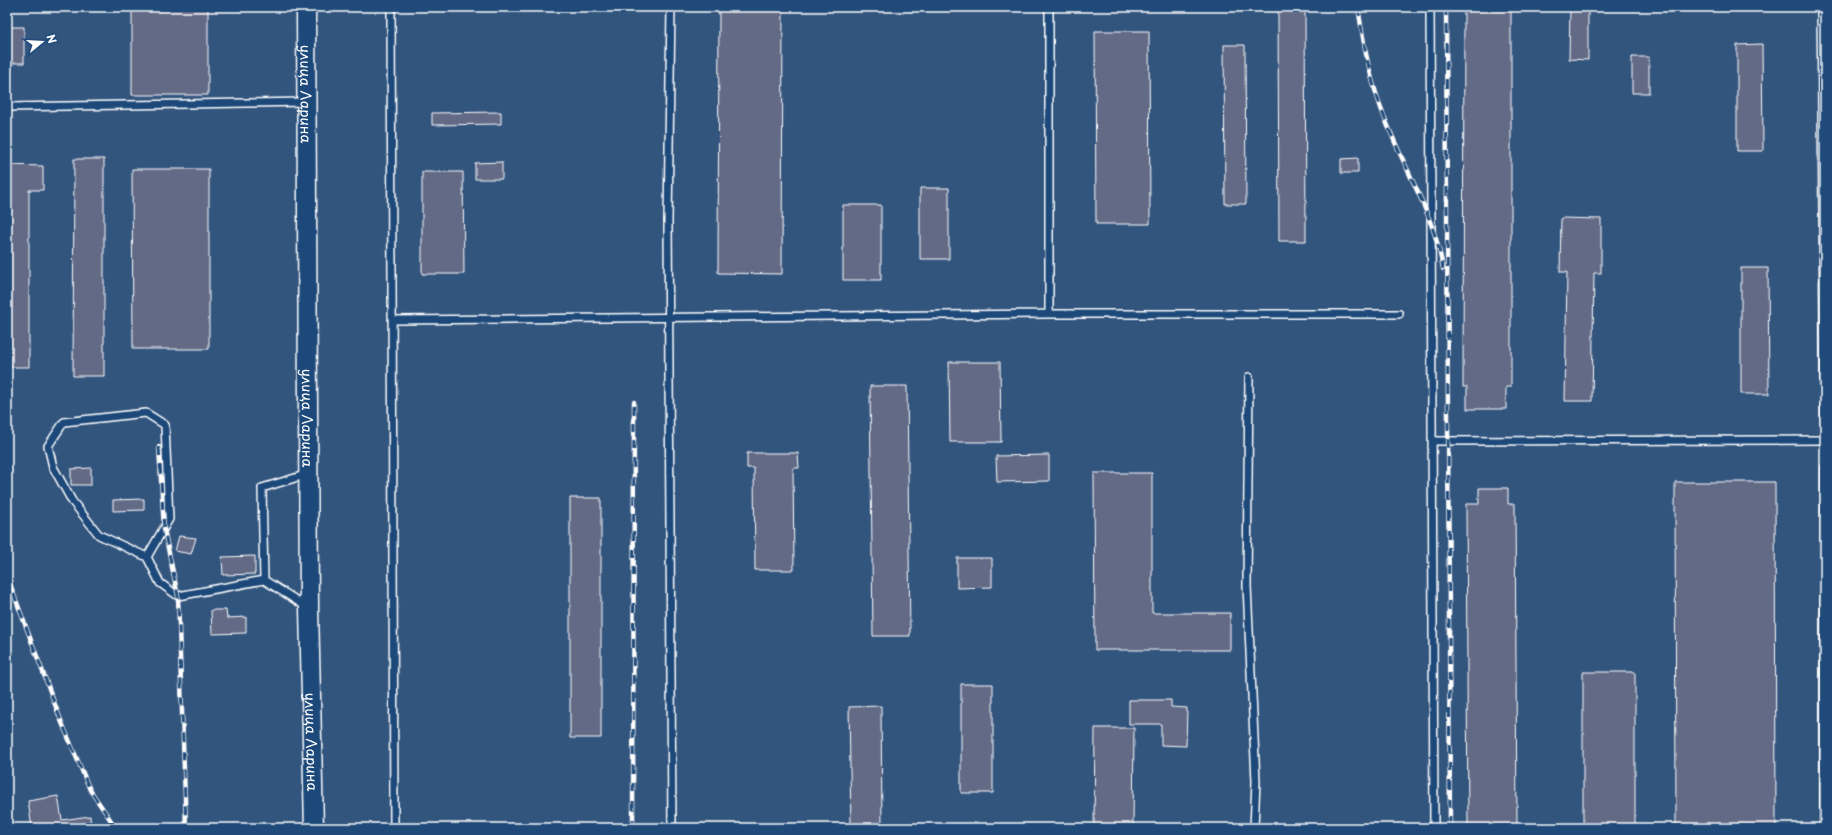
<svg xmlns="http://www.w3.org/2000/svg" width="1832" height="835" viewBox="0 0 1832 835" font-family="'Playpen Sans',sans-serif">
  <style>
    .built { fill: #33547e }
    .building { fill: #636b86; stroke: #fff }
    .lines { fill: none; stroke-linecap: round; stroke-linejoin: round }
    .service-casing { stroke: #fff; stroke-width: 10 }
    .tertiary-casing { stroke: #fff; stroke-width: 21 }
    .service { stroke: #1f4a7a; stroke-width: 7 }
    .tertiary { stroke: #1f4a7a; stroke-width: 18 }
    .rail-casing { stroke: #fff; stroke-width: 4.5 }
    .rail { stroke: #1f4a7a; stroke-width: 3; stroke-dasharray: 9; stroke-linecap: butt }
    .labels { text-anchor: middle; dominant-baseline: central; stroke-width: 3; stroke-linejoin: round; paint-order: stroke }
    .street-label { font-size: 14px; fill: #fff; stroke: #1f4a7a }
  </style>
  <rect width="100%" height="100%" fill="#1f4a7a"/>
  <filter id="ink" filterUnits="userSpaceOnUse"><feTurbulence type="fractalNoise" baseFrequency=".025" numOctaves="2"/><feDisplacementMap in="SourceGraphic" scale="8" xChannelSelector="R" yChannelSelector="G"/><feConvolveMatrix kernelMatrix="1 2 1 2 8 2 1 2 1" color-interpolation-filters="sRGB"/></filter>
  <g filter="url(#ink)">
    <path class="built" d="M7,7H1825V828H7Z"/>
    <path class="building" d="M132,7H208V95H132Z
      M719,7H783L782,274L718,273Z
      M1278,7H1305L1306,241H1279Z
      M1464,7H1511V387H1506V409H1467V387H1463Z
      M1570,7L1588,8V60L1569,59Z
      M7,27H24V63H7Z
      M1095,31H1149L1150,224H1096Z
      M1762,44L1763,151H1737V45Z
      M1224,45H1245L1246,204H1225Z
      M1632,57H1649V93H1632Z
      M501,112V124L432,125V113Z
      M1358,158V173H1341V159Z
      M74,159H104V376H73Z
      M502,162V179H475V163Z
      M7,165L43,166V190H29V367H7Z
      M132,169H209V349H133Z
      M422,172H463L464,274H422Z
      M920,188H949V259H920Z
      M843,205H881V280H843Z
      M1561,218L1601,219V273H1594L1592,401H1565L1567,272H1560Z
      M1741,268H1768L1769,394H1741Z
      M949,362H1000L1001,442H950Z
      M870,386H907L910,636H873Z
      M747,453H798L799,468H793L794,570H755L754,468H747Z
      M1049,455V481L997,482L996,456Z
      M91,468V485H71V469Z
      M1094,473H1152V613H1230V650H1095Z
      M1675,482H1775L1776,828H1676Z
      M1479,488H1508V504H1515L1517,828H1468L1466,504H1479Z
      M570,498H601V738H570Z
      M144,499V510L113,511V500Z
      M179,536L196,538L191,554L175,551Z
      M255,556V574L223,575L222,557Z
      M957,558H992V587L957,588Z
      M211,610H226L227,618L246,617V633L212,634Z
      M1583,672H1635V828H1583Z
      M961,684H993V793H961Z
      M1129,700H1171V707L1187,708L1186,746L1161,745V724H1129Z
      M881,706L882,828H851L849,707Z
      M1095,728H1134L1133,828H1094Z
      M58,796L62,820L90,816L91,828H32L28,801Z"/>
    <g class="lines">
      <g class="service-casing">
        <path id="service" d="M391,7L394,828
          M671,7L668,221L672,828
          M1049,7V314
          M1430,7L1434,828
          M1821,7L1825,423
          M7,107L306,102
          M393,320L1049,314H1399
          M1249,377L1247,586L1256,781L1254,828
          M1432,441L1825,440
          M147,557L99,535L72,501L53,467L48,446L64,422L146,413L165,425L169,519L147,557L160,583L178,596L264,580
          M307,607L264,580L262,488L308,474
          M1824,828L1825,467"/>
      </g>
      <g class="tertiary-casing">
        <g id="tertiary">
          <path id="s1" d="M306,7L309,608L314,828"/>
        </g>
      </g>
      <use href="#service" class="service"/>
      <use href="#tertiary" class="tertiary"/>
      <g class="rail-casing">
        <path id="rail" d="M1358,7C1363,39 1368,71 1379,102C1397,158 1434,210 1443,269
          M1446,7L1450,828
          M159,447L164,529L178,596L186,828
          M7,576L60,718L90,790L116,828
          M633,828L634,402"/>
      </g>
      <use href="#rail" class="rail"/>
    </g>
  </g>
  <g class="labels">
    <g class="street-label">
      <text stroke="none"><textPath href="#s1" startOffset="87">улица Ларина</textPath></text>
      <text stroke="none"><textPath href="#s1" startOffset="411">улица Ларина</textPath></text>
      <text stroke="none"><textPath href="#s1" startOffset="735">улица Ларина</textPath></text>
    </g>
  </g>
  <rect width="1832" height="835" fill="none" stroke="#1f4a7a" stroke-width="24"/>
  <rect x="12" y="12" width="1808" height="811" fill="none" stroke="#fff" stroke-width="1.5" filter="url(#ink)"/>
  <g transform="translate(42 42) rotate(72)" stroke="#1f4a7a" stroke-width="3" paint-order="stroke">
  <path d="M0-3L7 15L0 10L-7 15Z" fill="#ffffff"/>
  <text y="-6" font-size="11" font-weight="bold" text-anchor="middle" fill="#ffffff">N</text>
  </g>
</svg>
